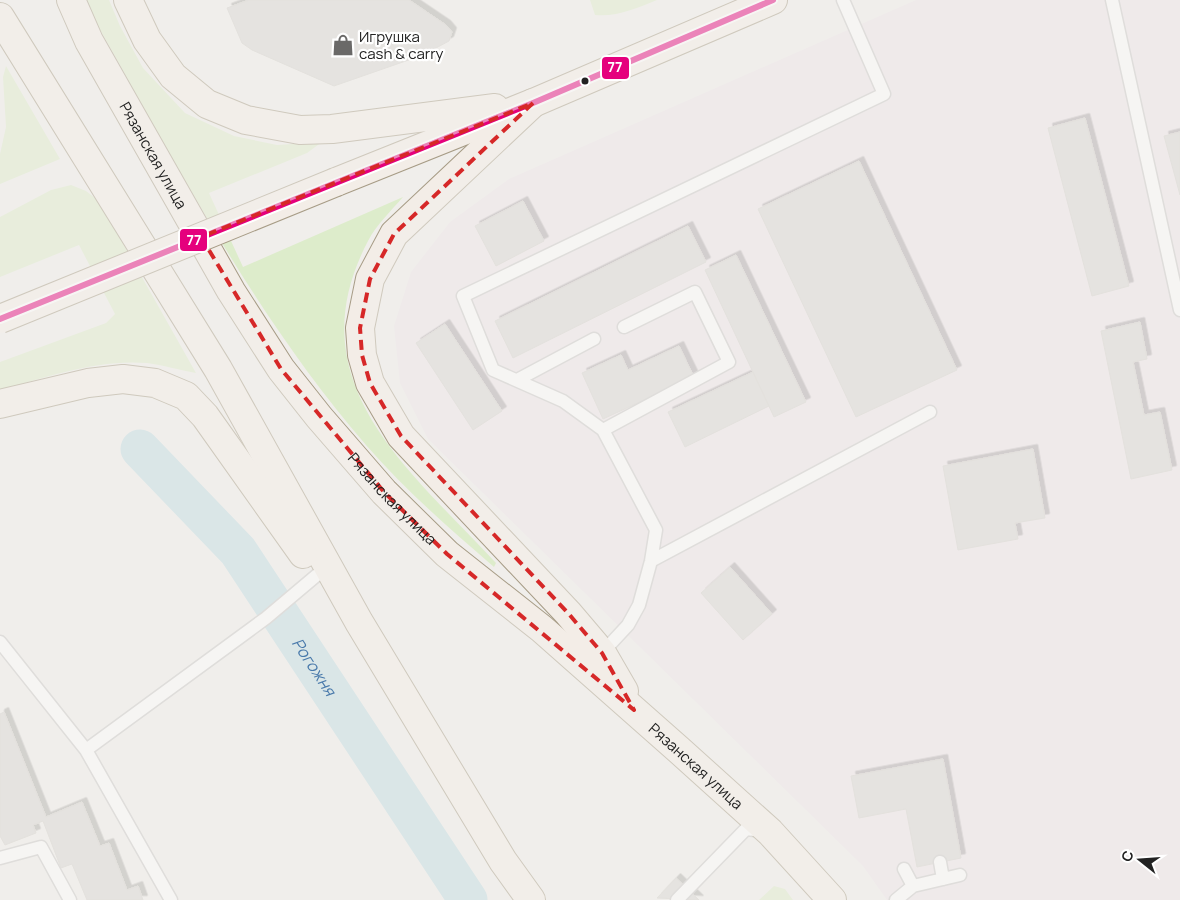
<svg xmlns="http://www.w3.org/2000/svg" width="1180" height="900" viewBox="0 0 1180 900" font-family="Manrope,sans-serif">
  <style>
    .industrial { fill: #ede4e9 }
    .grass { fill: #ddeccb }
    .lines { fill: none; stroke-linecap: round; stroke-linejoin: round }
    .river { stroke: #bfdbe3; stroke-width: 39 }
    .building { fill: #d7d4d2; stroke: #d3d0cc; filter: url(#shadow) }
    .lane-casing { stroke: #c9c8c7; stroke-width: 15 }
    .primary-casing { stroke: #a79c86; stroke-width: 30 }
    .lane { stroke: #fdfcfc; stroke-width: 12 }
    .primary { stroke: #f3ede7; stroke-width: 28 }
    .primary-bridge-casing { stroke: #a79c86; stroke-width: 30; stroke-linecap: butt }
    .primary-bridge { stroke: #f3ede7; stroke-width: 28 }
    .bus-1-casing { stroke: #fff; stroke-width: 10 }
    .bus-1 { stroke: #e5007d; stroke-width: 6 }
    .marked { fill: none; stroke: #d62828; stroke-width: 4; stroke-dasharray: 10 6; stroke-linejoin: round }
    .bus-dot { fill: #222; stroke: #fff; stroke-width: 2 }
    .labels { text-anchor: middle; dominant-baseline: central; stroke-width: 4.5; stroke-linejoin: round; paint-order: stroke }
    .poi-label { font-size: 15px; fill: #222; stroke: #fff; text-anchor: start }
    .street-label { font-size: 15px; fill: #222; stroke: #fff }
    .water-label { font-size: 16px; font-style: italic; fill: #4a7aab; stroke: #fff }
    .line-badge { stroke: #fff; stroke-width: 2 }
    .badge-label { font-size: 14px; text-anchor: middle; font-weight: bold; fill: #fff }
  </style>
  <defs>
    <filter id="shadow"><feDropShadow dx="4.5" dy="-4.5" stdDeviation="0" flood-color="#0004"/></filter>
  </defs>
  <rect width="100%" height="100%" fill="#f0eeeb"/>
  <path class="industrial" d="M916,0H1180V900H887L863,866L428,439L400,383L394,326L411,272L450,222L509,179Z"/>
  <path class="grass" d="M86,0H109L120,26L143,68L185,113L234,136L277,145L322,142L307,153L209,193L243,267L403,197C392,210 376,225 368,241C294,382 409,469 496,563L494,567C449,528 405,490 366,445C257,319 179,170 98,26Z
    M590,0H657C637,8 618,17 595,15Z
    M6,66L60,159L0,184V154L6,127L3,77Z
    M71,185L86,191L99,201L196,373C179,370 163,365 147,363C97,359 47,377 0,390V362L106,323L115,314L79,245L0,277V217L51,190Z
    M774,886L785,889L793,900H759Z"/>
  <g class="lines">
    <path class="river" id="s1" d="M140,449L238,551L468,900"/>
  </g>
  <path class="building" d="M249,0H409L446,25L452,32L449,41L423,55L334,86L252,50L242,43L227,8Z
    M1085,118L1129,286L1092,296L1048,128Z
    M1180,132V195L1164,136Z
    M859,161L957,370L856,417L758,209Z
    M523,201L544,241L496,266L475,226Z
    M688,226L706,262L513,358L495,321Z
    M736,255L806,402L774,417L705,270Z
    M1140,322L1147,359L1133,362L1144,415L1160,412L1172,470L1131,479L1101,331Z
    M445,324L502,411L473,430L416,343Z
    M679,346L694,377L603,419L582,373L621,355L628,370Z
    M753,372L769,406L685,447L668,412Z
    M1033,449L1045,518L1015,523L1018,539L958,550L943,466Z
    M730,567L772,614L743,640L701,593Z
    M4,712L46,817L82,802L100,846L109,843L127,890L138,886L143,900H87L72,864L61,868L43,821L33,825L36,833L5,845L0,836V714Z
    M943,759L961,858L917,867L906,809L859,818L851,776Z
    M676,878L699,900L657,898Z"/>
  <g class="lines">
    <g class="lane-casing">
      <path id="lane" d="M1112,0L1180,310
        M517,380L594,339
        M603,430L729,362L695,292L624,327
        M651,561L930,412
        M0,642L86,750L266,618L317,575
        M602,653L628,625L639,605L651,561L656,530L603,430L563,401L493,370L463,296L884,94L843,0
        M86,750L171,900
        M0,858L41,847L70,900
        M940,862L943,879
        M904,869L913,886
        M677,900L746,829L763,831
        M896,900L913,886L960,875"/>
    </g>
    <g class="primary-casing">
      <g id="primary">
        <path id="s2" d="M71,0L89,41L231,291L281,369L319,417L384,492L447,554L542,629L679,750L770,832L832,900"/>
        <path d="M128,0L147,40L173,76L207,104L246,120L300,130L332,129L495,108"/>
        <path d="M0,17L218,369L359,622L503,861L531,900"/>
        <path d="M533,103L394,234L370,279L360,328L362,355L370,383L401,436L568,613L602,653L624,691"/>
        <path d="M336,182L533,103L773,0"/>
        <path d="M0,404L88,383L123,379L155,383L186,396L205,416L303,554"/>
      </g>
    </g>
    <use href="#lane" class="lane"/>
    <use href="#primary" class="primary"/>
    <g class="primary-bridge-casing">
      <path id="primary-bridge" d="M0,319L336,182"/>
    </g>
    <use href="#primary-bridge" class="primary-bridge"/>
    <g class="bus-1-casing">
      <path id="bus-1" d="M0,319L533,103L773,0"/>
    </g>
    <use href="#bus-1" class="bus-1"/>
  </g>
  <path d="M0 0H1180V900H0ZM533,103L394,234L370,279L360,328L362,355L370,383L401,436L568,613L602,653L634,710L447,554L384,492L281,369L201,237Z" fill="#f0eeeb" fill-opacity=".55" fill-rule="evenodd"/>
  <path class="marked" d="M533,103L394,234L370,279L360,328L362,355L370,383L401,436L568,613L602,653L634,710L447,554L384,492L281,369L201,237Z"/>
  <defs>
    <g id="shop-bare" transform="scale(1.725)"><path d="M-5-2.5h2.3a2.7 3.5 0 0 1 5.4 0H5L5.5 6h-11ZM-1.5-2.5h3a1.5 2.3 0 0 0-3 0Z" fill="#6a6968" stroke="#fff" stroke-width="2.5" paint-order="stroke"/></g>
  </defs>
  <g fill-rule="evenodd">
    <use href="#shop-bare" x="343" y="45"/>
  </g>
  <circle class="bus-dot" cx="585" cy="81" r="4.5"/>
  <g class="labels">
    <g class="poi-label">
      <text x="359" y="36">Игрушка<tspan x="359" dy="17">cash &amp; carry</tspan></text>
    </g>
    <g class="street-label">
      <text stroke="none"><textPath href="#s2" startOffset="176">Рязанская улица</textPath></text>
      <text stroke="none"><textPath href="#s2" startOffset="596">Рязанская улица</textPath></text>
      <text stroke="none"><textPath href="#s2" startOffset="1001">Рязанская улица</textPath></text>
    </g>
    <g class="water-label">
      <text stroke="none"><textPath href="#s1" startOffset="280">Рогожня</textPath></text>
    </g>
  </g>
  <g class="line-badge">
    <rect x="601" y="56" width="29" height="24" rx="5" fill="#e5007d"/>
    <rect x="179" y="228" width="29" height="24" rx="5" fill="#e5007d"/>
  </g>
  <g class="badge-label">
    <text x="615" y="72">77</text>
    <text x="194" y="245">77</text>
  </g>
  <g transform="translate(1140 860) rotate(287)" stroke="#ffffff" stroke-width="4" paint-order="stroke">
  <path d="M0-4L9 19L0 12L-9 19Z" fill="#222222"/>
  <text y="-8" font-size="14" font-weight="bold" text-anchor="middle" fill="#222222">С</text>
  </g>
</svg>
